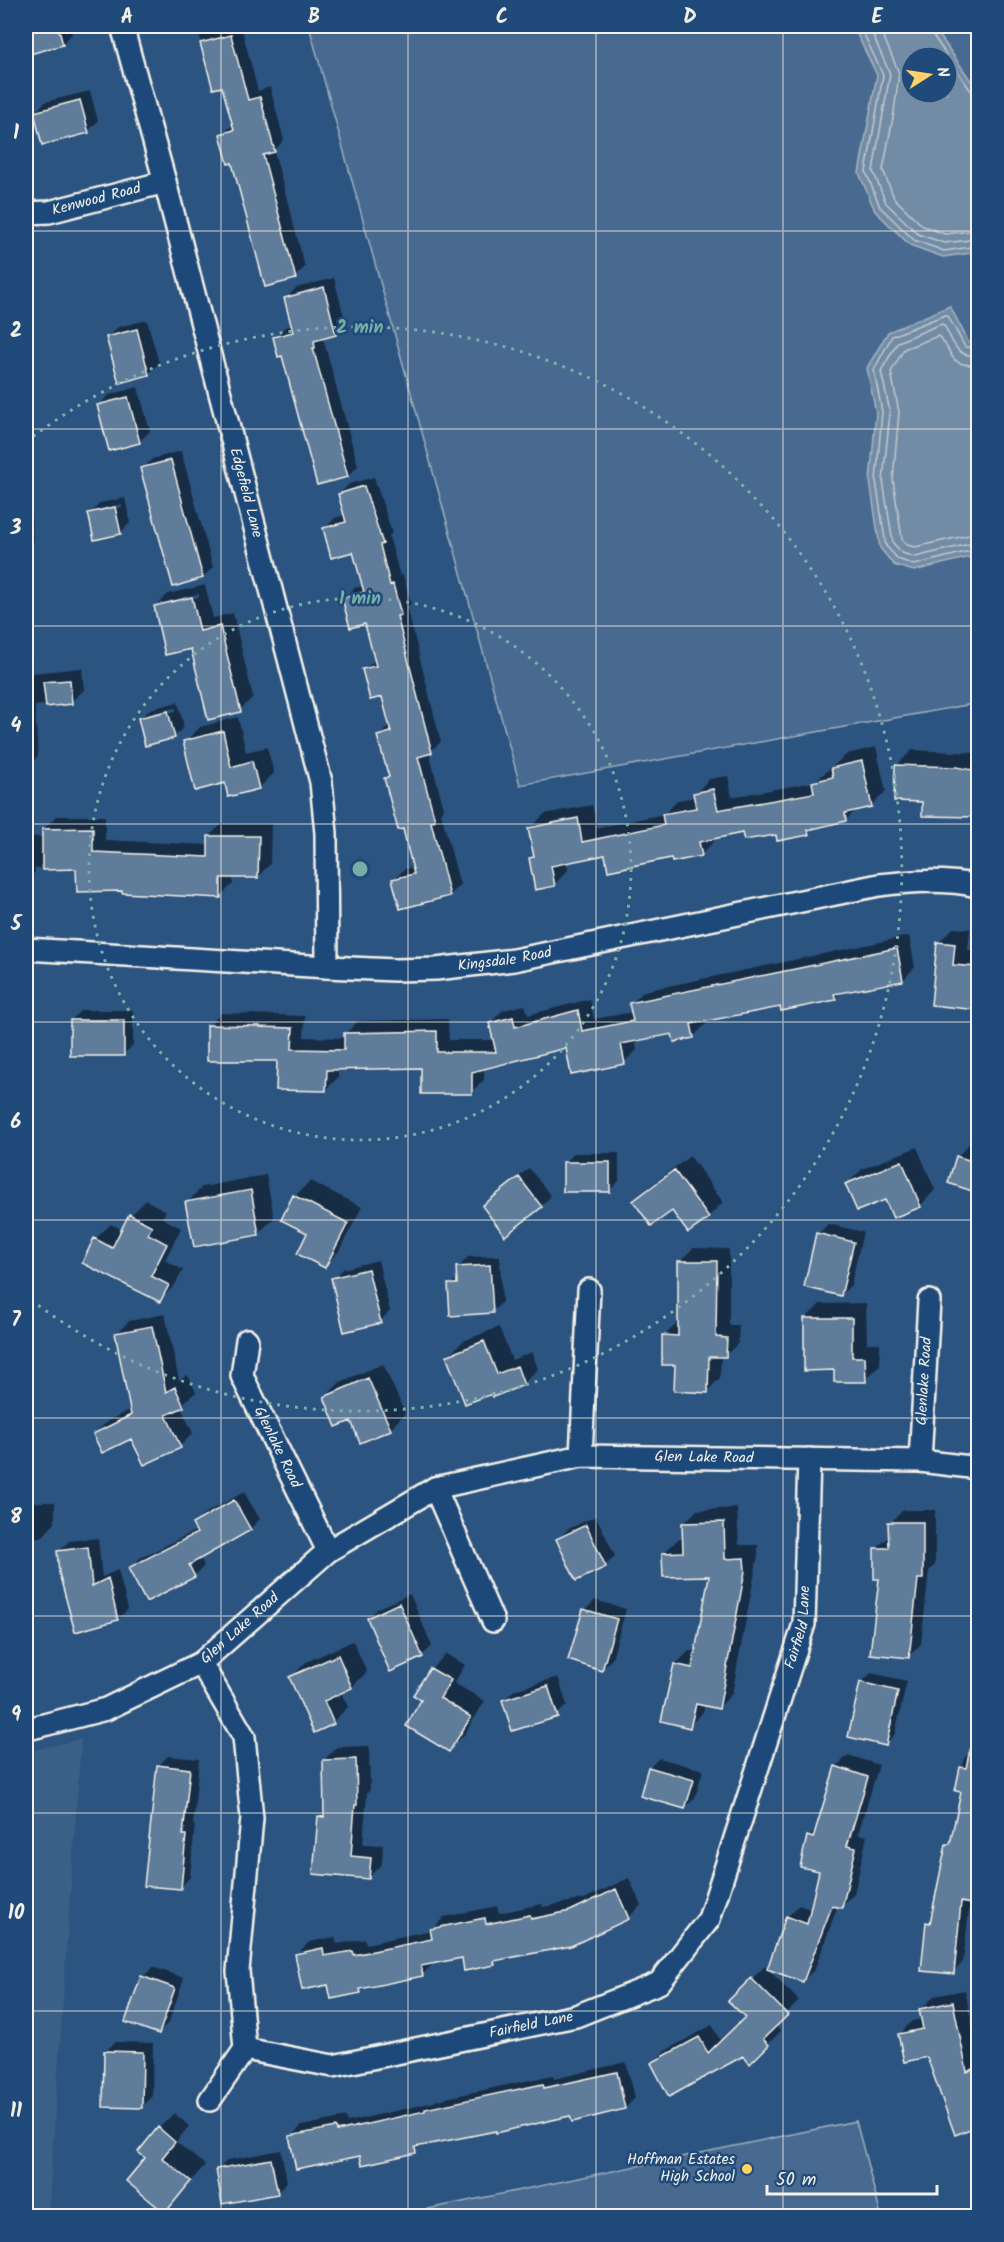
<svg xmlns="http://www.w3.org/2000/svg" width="1004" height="2242" viewBox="0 0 1004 2242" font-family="Kalam,sans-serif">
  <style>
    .built { fill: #3b6088 }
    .green { fill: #496b90; stroke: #9eaebc; stroke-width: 1.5; fill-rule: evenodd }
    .water { fill: #738ca6; stroke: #a7b4c0; stroke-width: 1.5; fill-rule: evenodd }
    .shadow { fill: #0007; fill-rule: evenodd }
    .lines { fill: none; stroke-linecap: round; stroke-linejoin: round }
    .shore { stroke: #c0c9ce; stroke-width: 1.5 }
    .building { fill: #5e7b9a; stroke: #f4f1e8; stroke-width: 1.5 }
    .minor-casing { stroke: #f4f1e8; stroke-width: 26 }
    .minor { stroke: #1f4a7a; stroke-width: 21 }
    .grid { fill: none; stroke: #f4f1e8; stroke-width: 1.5; stroke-opacity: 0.55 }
    .ring { fill: none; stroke: #76ada5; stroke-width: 3; stroke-dasharray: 3 6 }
    .poi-dot { fill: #ffd166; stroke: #1f4a7a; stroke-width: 2 }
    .labels { text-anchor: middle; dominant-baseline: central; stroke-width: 5; stroke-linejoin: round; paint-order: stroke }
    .street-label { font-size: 15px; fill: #f4f1e8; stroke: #1f4a7a }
    .poi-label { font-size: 15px; fill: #f4f1e8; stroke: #1f4a7a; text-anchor: end }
    .centre { fill: #76ada5; stroke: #1f4a7a; stroke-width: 3 }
    .ring-label { font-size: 18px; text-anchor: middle; font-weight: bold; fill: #76ada5; stroke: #1f4a7a; stroke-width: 5; stroke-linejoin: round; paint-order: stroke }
    .neatline { fill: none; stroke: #f4f1e8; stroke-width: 2 }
    .grid-label { font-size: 20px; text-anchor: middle; font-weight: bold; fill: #f4f1e8 }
  </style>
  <rect width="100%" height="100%" fill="#2c5481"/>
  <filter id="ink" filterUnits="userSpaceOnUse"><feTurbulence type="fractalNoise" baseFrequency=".0167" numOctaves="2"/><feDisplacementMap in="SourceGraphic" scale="12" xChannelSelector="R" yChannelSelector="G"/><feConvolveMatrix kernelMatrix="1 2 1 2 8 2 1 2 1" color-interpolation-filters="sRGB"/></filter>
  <g filter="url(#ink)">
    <path class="built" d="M81,1739L48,2216H26V1752Z"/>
    <path class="green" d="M309,26H978V703L520,785ZM911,57H947V93H911Z
      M856,2121L881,2216H394Z"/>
    <path class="water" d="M853,26H933L978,91V252L943,257L910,245L875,211L859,173L877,75ZM911,57H947V93H911Z
      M950,306L969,343L978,342V555L914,571L894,565L880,548L870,481L876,413L867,368L888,332Z"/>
    <path class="shadow" d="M26,26H70L72,34L62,44L33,52Z
      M197,26H241L258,91L270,87L284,140L274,151L305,267L295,277L233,162L222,134L234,124L223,85L214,87Z
      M90,91L98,121L88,131L35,112L45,102Z
      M334,278L346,324L336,334L323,338L358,466L348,476L275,338L285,327L293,325L286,298L296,288Z
      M147,320L159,363L149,373L120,381L108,337L118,327Z
      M138,387L150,431L140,441L110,449L99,405L109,395Z
      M181,451L213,567L203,577L142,469L152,459Z
      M374,477L392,533L389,536L400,576L403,575L411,603L407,607L441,742L429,752L444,809L441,813L460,885L450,895L401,907L394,880L404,869L414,867L404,827L386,779L390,775L379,736L391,725L383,695L364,670L376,659L366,623L343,599L354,588L364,586L354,550L325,528L335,518L345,515L339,494L349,484Z
      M26,493H29L33,542L26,549Z
      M125,498L130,523L120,533L90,514L100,503ZM122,504V507L99,512V509Z
      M205,585L213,618L233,613L253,697L240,710L192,647L155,607L168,594ZM199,594V597L169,604V601Z
      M26,656H31L32,673L82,668L84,690L71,702L35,706L38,756L26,769Z
      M178,702L184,727L174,737L140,719L150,709ZM175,708L176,711L149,717V714Z
      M238,717L246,752L267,747L274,773L259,788L226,782L185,742L200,727Z
      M876,747L886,791L871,806L857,809L846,820L814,827L808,834L744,831L715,837V840L701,855L672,856L606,853L567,861L568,870L554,885L530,859L535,854L530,829L544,814L592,805L597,828L664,814L678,800L695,797V794L709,779L728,776L732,797L814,782L847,754Z
      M912,750L978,753V817L924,800L896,766Z
      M56,816H105V840L209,845V836L222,824H271L270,864L258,877H233V884L220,896L78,868H35V872L26,882V836L44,837V829Z
      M953,928L970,929L968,950L978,951V1008L932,1004L938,943Z
      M909,936L915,967L903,980L842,992L835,998L782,1005L705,1020L706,1024L693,1037L673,1032L635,1040L637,1050L624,1062L567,1046L484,1067V1080L471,1092L423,1067L338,1069V1077L326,1090L278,1059L209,1026L221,1013L305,1016L304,1037L346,1038L345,1034L358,1021L448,1019L449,1040H494L490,1023L503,1010L525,1005L528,1015L590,999L594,1019L633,1012L631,1004L644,991Z
      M81,1010H133V1045L123,1055L71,1020Z
      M972,1141L978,1143V1215L971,1212L977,1191L957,1157Z
      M917,1147L935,1190L920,1206L886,1198L847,1184L862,1169Z
      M574,1153H619V1181L609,1191L564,1163Z
      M690,1156L723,1202L708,1217L689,1231L672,1209L635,1201L650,1186Z
      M529,1168L551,1196L541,1206H484Z
      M266,1175L274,1218L259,1233L195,1246L187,1203L202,1187Z
      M310,1181L362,1207L339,1251L324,1266L295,1196Z
      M146,1200L166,1211L162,1218L181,1228L165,1260L183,1270L175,1285L159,1301L95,1239L111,1224L123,1230L131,1215Z
      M828,1224L863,1232L851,1285L841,1295L818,1234Z
      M693,1248L729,1249V1325H739L738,1343L725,1356H721L720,1378L707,1391L664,1336L677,1323H680V1261Z
      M500,1256L502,1302L492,1312L450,1285L458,1277V1268L468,1257Z
      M378,1260L390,1311L380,1321L333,1279L343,1269Z
      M866,1303L867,1343H880V1365L865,1380L835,1369L805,1319L820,1304Z
      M165,1314L179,1380L188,1375L196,1392L180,1406L193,1433L180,1446L132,1437L94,1434L108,1421L131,1409L116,1334L129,1321Z
      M499,1327L512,1360L532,1352L538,1369L523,1384L448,1356L463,1341Z
      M383,1364L405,1413L390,1429L351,1419L325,1397L340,1382Z
      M244,1492L260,1519L250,1529L200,1557L204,1566L194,1576L130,1568L140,1558L197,1530L194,1524L204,1514Z
      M26,1502H55V1523L42,1537H26Z
      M737,1508L739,1545H758V1556L732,1694L718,1708L705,1704L703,1712L689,1726L675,1665L689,1651L697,1652L711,1574L664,1553L678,1539H684L683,1524L697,1510Z
      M903,1510H935V1565L929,1571L921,1644L908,1657L875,1549L890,1536V1523Z
      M596,1516L615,1556L605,1566L558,1539L568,1529Z
      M98,1538L102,1577L118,1570L128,1609L118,1619L59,1551L69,1541Z
      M410,1594L432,1646L422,1656L368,1618L378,1608Z
      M595,1600L626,1609L612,1659L602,1669L585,1610Z
      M353,1641L367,1672L352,1687L341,1692L348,1707L333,1722L291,1677L306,1662Z
      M446,1654L465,1665L454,1683L485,1701L464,1735L449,1750L424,1700L431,1669Z
      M871,1673L907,1681L895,1734L885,1745L861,1683Z
      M558,1677L567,1705L557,1715L504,1700L514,1690Z
      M369,1746L370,1790L367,1793L363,1844L383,1845L382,1864L369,1877L315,1873L320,1817L325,1811L324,1760L337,1747Z
      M974,1748L978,1749V1894L970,1902L963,1962L953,1973L927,1923L932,1918L948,1844L953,1839L963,1791L957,1790L964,1758Z
      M848,1755L879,1765L858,1834L867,1836L854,1894L842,1906L838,1905L815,1969L803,1981L787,1917L799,1905L812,1910L821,1870L809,1837L818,1828L836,1767Z
      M168,1756L199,1759L193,1825H195L190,1877L180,1888L158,1766Z
      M659,1758L703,1770L695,1798L685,1808L649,1768Z
      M629,1878L641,1905L628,1918L499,1958L494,1964L463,1956L435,1962L422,1975L365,1986L360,1991L329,1983L297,1954L309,1942L335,1937L337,1944L365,1939L366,1944L432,1930L444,1917L497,1906L499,1913L542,1904L543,1907L584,1899Z
      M765,1966L799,2001L775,2025L781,2031L750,2062L743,2054L652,2064L665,2051L712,2025L721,2042L747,2017L730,2001Z
      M153,1967L184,1978L169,2022L159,2032L143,1977Z
      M965,1990L978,2057V2125L956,2133L928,2055L900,2034L912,2021L923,2019L921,2009L934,1996Z
      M115,2042L153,2043L152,2096L142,2106L105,2052Z
      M626,2062L635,2098L625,2108L572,2114L423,2144L415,2151L361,2154L291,2137L301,2126L346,2117L347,2122L434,2102L437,2100L553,2075L554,2079Z
      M174,2113L189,2126L176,2142L205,2165L165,2211L147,2158L159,2128Z
      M281,2150L287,2182L277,2192L217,2170L228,2160Z"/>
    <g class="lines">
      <path class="shore" d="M860,26L883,75L866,172L880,207L914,240L944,251L978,246
        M869,26L890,74L873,171L886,203L918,234L944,243L978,239
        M879,26L899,73L894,112L883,170L894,198L923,226L945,234L978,230
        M929,26L930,31L971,91L978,93
        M978,348L965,347L948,316L945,315L892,336L874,370L882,412L876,481L886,546L898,559L914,565L978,549
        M978,356C955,357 954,343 944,325L941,324L898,342L881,371L890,412L883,481L893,543L902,553L915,557L978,542
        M978,365C945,367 955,350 938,336L904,349L891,372L899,412L893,480L902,539L907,545L915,547L978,533"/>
    </g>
    <path class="building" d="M26,26H58L63,45L26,55Z
      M231,35L248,100L260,97L275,152L263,155L296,279L265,287L232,163L228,164L220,134L234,130L222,87L213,89L200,43Z
      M80,100L89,133L42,145L34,112Z
      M324,287L336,335L314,341L315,348H313L348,477L317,485L282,356L278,357L273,337L293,332L284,298Z
      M137,329L149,375L119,383L106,337Z
      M128,397L140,443L109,451L97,405Z
      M171,460L203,578L173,587L140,468Z
      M364,486L383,544L380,545L390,585L393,584L401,615L397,616L432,753L418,757L435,820L431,822L450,896L400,909L392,879L414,874L403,829L398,830L384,778L389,777L377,736L391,732L382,697L370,700L362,669L376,666L365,624L350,628L342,598L364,592L353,552L331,558L323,528L346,522L338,494Z
      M115,507L121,534L94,540L88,513Z
      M192,597L200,631L220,626L241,712L208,720L191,649L165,655L154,606Z
      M70,680L72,704L46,707L43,682Z
      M168,711L175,738L145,746L138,718Z
      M223,731L231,767L252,761L259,789L228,797L225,783L195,791L183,741Z
      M862,761L872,807L845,813L846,821L808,830L809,835L777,841L776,835L744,840L742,833L699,842L702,856L672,862L671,858L608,871L605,855L551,866L555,886L535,890L529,858L534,857L528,828L578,818L582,842L664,825L662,814L696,808L693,793L713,789L718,810L814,793L812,782L833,777L831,768Z
      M895,765L957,767L978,771V817L922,816V802L894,801Z
      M93,828V852L208,857V836H259L258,878H221V898L122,893V891L77,892L76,869L42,870V829Z
      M937,942L955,944L953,965L978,967V1010L931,1005Z
      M897,948L903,981L834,994L836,1000L781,1011L780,1007L691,1024L694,1038L674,1042L672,1034L621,1044L625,1064L571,1075L566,1048L472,1072V1094H421V1068L327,1070L326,1091L276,1090L277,1061H207V1025L260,1026V1027L293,1028L292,1049L344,1050V1033L437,1031V1052H496L489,1023L513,1017L515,1027L578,1010L582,1031L633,1021L629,1003Z
      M70,1020H124V1056H70Z
      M956,1156L978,1163V1193L948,1183Z
      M902,1161L921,1207L893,1218L885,1200L857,1211L845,1184Z
      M563,1162H610V1192H563Z
      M674,1170L709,1218L688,1233L672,1211L651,1226L633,1201Z
      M519,1177L542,1207L505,1236L482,1206Z
      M251,1190L259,1235L194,1247L185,1202Z
      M293,1195L348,1223L325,1268L297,1254L307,1233L281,1220Z
      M129,1214L152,1226L148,1234L167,1244L151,1276L169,1285L160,1302L82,1263L94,1238L112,1248Z
      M816,1233L854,1242L841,1296L804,1287Z
      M678,1261H717L716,1337L727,1338L726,1357H709L708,1393L674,1391L675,1365H662V1335L678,1336Z
      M490,1265L493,1313L450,1316L448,1284H457L456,1267Z
      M368,1269L381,1323L344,1332L331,1278Z
      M804,1318H852V1357H865L866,1382H834V1370L804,1371Z
      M152,1326L166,1392L175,1387L184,1407L166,1415L181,1448L144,1465L131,1439L102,1453L93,1434L131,1415L115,1333Z
      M484,1341L497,1374L517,1366L524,1385L493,1397L492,1394L465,1404L446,1356Z
      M368,1378L391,1430L360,1443L351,1421L336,1427L324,1397Z
      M234,1500L251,1530L189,1565L195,1577L146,1602L128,1568L197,1533L192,1524Z
      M724,1522L725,1559L744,1558L745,1571L719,1709L696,1704L690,1728L661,1721L674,1664L692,1668L709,1576L663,1577L662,1553L683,1552L682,1523Z
      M888,1522H923V1579H918L909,1658L870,1654L879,1579H874V1548H889Z
      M586,1525L606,1567L576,1581L556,1539Z
      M88,1547L92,1586L108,1578L118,1620L75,1632L59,1573L57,1551Z
      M399,1603L423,1657L390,1672L367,1618Z
      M583,1609L617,1619L602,1671L568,1660Z
      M338,1655L352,1688L324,1701L334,1724L314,1733L289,1677Z
      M430,1668L451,1680L440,1698L471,1717L449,1752L406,1726L421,1700L413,1695Z
      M860,1682L898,1691L886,1746L848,1737Z
      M548,1686L558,1717L512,1731L502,1700Z
      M970,1749L978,1750V1868L971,1904L961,1902L954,1974L921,1971L926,1922L930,1923L946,1844H950L961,1792L955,1791L960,1767L966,1768Z
      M356,1759L357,1805H355L351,1856L371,1858L369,1879L313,1874L318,1816L324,1817L323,1760Z
      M157,1765L190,1769L183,1835H186L181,1889L144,1886Z
      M835,1766L868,1777L847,1846L856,1848L842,1908L832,1906L803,1982L767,1969L786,1916L807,1924L819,1871L800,1867L807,1836L813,1838Z
      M648,1767L694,1780L685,1809L640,1796Z
      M616,1889L629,1919L571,1946L494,1961L495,1965L464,1971L462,1958L421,1966L423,1976L360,1989L361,1993L331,1999L328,1985L302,1990L295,1954L323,1948L324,1956L353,1951L354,1955L432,1939L430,1929L485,1918L486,1924L530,1915L531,1919L570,1911Z
      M141,1976L175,1988L159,2034L125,2022Z
      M751,1978L788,2015L763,2039L769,2045L750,2064L743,2056L669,2097L651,2063L699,2037L708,2053L745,2017L728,2001Z
      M953,2002L967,2072L973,2069L978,2084V2126L955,2135L927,2057L904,2062L898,2034L923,2029L919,2009Z
      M104,2051L143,2052L142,2108L103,2107Z
      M617,2072L625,2109L572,2122L570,2116L496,2133V2131L415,2147L416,2153L362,2165L360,2156L296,2169L289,2136L336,2127L337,2131L425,2111V2109L543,2084L544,2088Z
      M158,2127L175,2142L162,2158L191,2181L165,2213L126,2181L145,2158L138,2152Z
      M271,2159L278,2194L222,2204L216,2169Z"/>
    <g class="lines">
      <g class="minor-casing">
        <g id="minor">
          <path id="s1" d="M122,26L165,182L321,782L326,833L327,967"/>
          <path id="s2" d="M26,213L49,212L165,182"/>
          <path id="s3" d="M26,949L327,967L395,970L436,969L514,960L879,885C913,881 945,879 978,886"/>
          <path id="s4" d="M247,1340L242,1376L328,1551"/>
          <path d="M581,1456L589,1290"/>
          <path id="s5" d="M920,1461L929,1301"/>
          <path d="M435,1488L493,1621"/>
          <path d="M201,1663L244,1737L252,1818L238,1971L245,2049"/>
          <path id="s6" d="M26,1728H32L106,1709L201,1663L328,1551L435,1488L581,1456L920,1461L978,1468"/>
          <path id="s7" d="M245,2049L333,2066L576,2016L659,1983L709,1919L804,1624L809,1459"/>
          <path d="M210,2100L245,2049"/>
        </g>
      </g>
      <use href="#minor" class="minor"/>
    </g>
  </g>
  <path class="grid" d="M221,26V2216M408,26V2216M596,26V2216M783,26V2216M26,231H978M26,429H978M26,626H978M26,824H978M26,1022H978M26,1220H978M26,1418H978M26,1616H978M26,1813H978M26,2011H978"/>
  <g class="ring">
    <circle cx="360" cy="869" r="271"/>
    <path d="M26 442A542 542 0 1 1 26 1296"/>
  </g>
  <circle class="poi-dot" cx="747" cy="2169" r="6"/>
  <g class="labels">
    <g class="street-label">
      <text stroke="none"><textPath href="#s2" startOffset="72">Kenwood Road</textPath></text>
      <text stroke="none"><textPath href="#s1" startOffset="483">Edgefield Lane</textPath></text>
      <text stroke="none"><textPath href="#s3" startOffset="480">Kingsdale Road</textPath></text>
      <text stroke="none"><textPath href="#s5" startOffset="80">Glenlake Road</textPath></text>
      <text stroke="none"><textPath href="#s4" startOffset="116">Glenlake Road</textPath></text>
      <text stroke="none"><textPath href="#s6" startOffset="754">Glen Lake Road</textPath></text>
      <text stroke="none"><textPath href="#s7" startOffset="814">Fairfield Lane</textPath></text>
      <text stroke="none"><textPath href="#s6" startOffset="240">Glen Lake Road</textPath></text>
      <text stroke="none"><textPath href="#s7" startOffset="292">Fairfield Lane</textPath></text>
    </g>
    <g class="poi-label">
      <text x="735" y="2160">Hoffman Estates<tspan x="735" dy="17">High School</tspan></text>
    </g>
  </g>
  <circle cx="360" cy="869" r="9" class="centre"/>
  <g class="ring-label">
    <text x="360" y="333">2 min</text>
    <text x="360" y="604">1 min</text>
  </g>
  <rect width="1004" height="2242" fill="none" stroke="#1f4a7a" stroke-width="66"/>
  <g transform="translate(929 75) rotate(78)"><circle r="28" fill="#1f4a7a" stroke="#748da6" stroke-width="1.5"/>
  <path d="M0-4.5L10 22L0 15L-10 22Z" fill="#ffd166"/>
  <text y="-9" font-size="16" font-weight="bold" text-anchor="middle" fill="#f4f1e8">N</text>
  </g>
  <path d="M767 2185v9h170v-9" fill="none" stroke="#f4f1e8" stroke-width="3"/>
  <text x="776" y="2185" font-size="18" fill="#f4f1e8" stroke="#1f4a7a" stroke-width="4.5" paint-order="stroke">50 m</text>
  <rect x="33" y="33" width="938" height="2176" class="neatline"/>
  <g class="grid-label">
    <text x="127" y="23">A</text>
    <text x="314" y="23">B</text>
    <text x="502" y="23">C</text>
    <text x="690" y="23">D</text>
    <text x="877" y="23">E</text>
    <text x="16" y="139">1</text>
    <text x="16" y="337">2</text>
    <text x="16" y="534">3</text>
    <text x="16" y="732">4</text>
    <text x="16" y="930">5</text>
    <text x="16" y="1128">6</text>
    <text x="16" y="1326">7</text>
    <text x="16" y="1523">8</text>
    <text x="16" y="1721">9</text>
    <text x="16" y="1919">10</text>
    <text x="16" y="2117">11</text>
  </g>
</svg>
